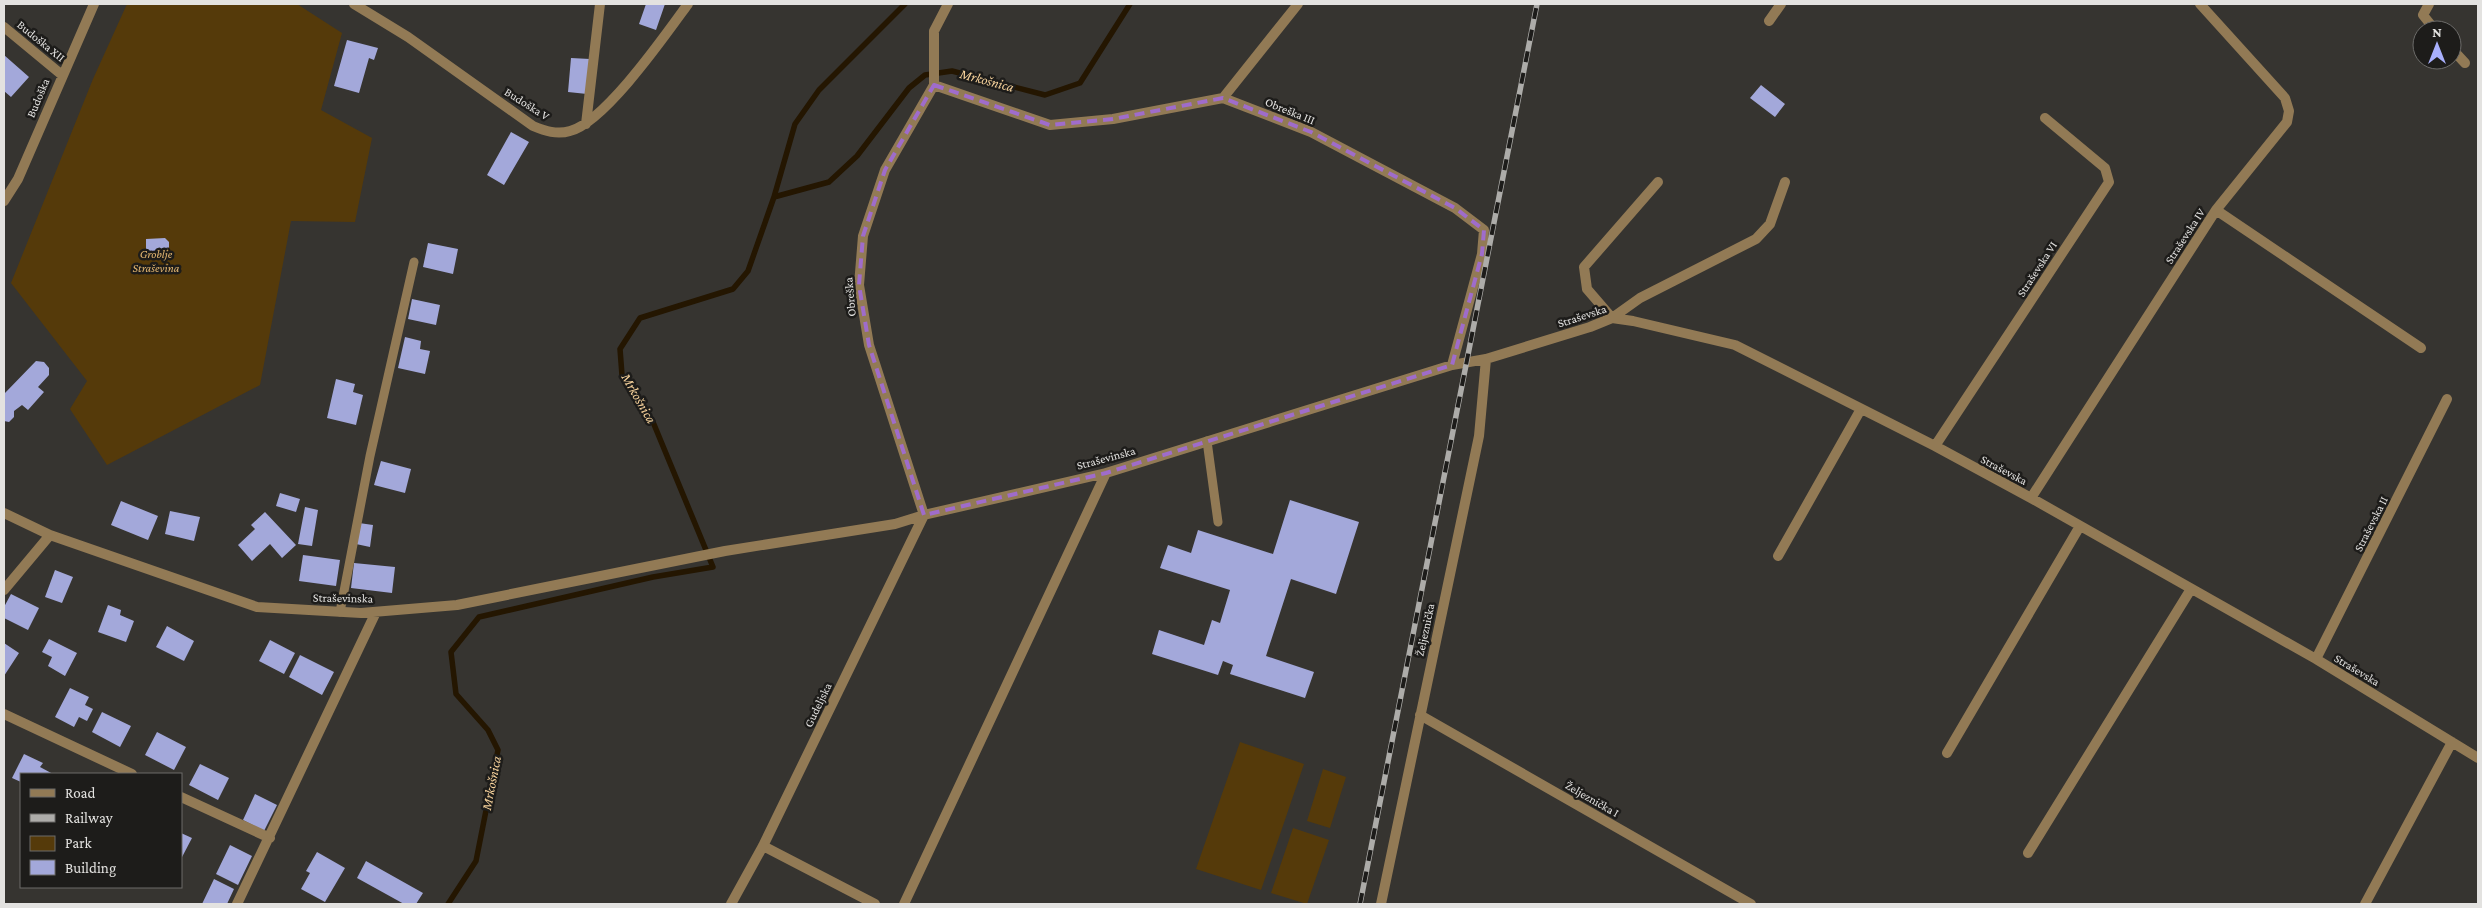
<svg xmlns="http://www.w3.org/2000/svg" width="2482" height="908" viewBox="0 0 2482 908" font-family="'Crimson Pro',serif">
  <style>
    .green { fill: #553a0a }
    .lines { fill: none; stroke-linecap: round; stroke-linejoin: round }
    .stream { stroke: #241601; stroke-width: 5.5 }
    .building { fill: #a3a8da }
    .lane { stroke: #927a55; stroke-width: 9 }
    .street { stroke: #927a55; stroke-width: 10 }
    .rail-casing { stroke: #adaca9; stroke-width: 5.5 }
    .rail { stroke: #1d1c1a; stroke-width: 4; stroke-dasharray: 11; stroke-linecap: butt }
    .marked { fill: none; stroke: #9f6ccb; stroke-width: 4; stroke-dasharray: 10 6; stroke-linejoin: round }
    .labels { text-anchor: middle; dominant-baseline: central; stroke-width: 5; stroke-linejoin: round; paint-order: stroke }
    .street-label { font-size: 12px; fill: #e3e2e0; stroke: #1d1c1a }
    .park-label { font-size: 12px; font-style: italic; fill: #e3b670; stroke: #1d1c1a }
    .water-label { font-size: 14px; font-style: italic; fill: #f8d39c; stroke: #1d1c1a }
  </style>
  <rect width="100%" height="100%" fill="#363430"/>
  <path class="green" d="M127,4H297L342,33L321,110L372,138L355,222L291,221L260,385L107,465L70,409L87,381L11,283L93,79Z
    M1240,742L1304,764L1261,890L1196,869Z
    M1323,769L1346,777L1330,828L1307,821Z
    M1293,828L1329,840L1307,904L1271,893Z"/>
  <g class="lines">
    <path class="stream" d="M774,197L795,124L819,90L905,4
      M448,904L476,861L498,750L488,730L456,694L451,652L479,617L653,577L713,567L653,422L622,375L620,349L640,318L733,289L748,271L774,197L829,182L857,156L909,88L925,75L952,71L1045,95L1080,83L1130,4"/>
  </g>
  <path class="building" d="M646,4H665L656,30L639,24Z
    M347,40L378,48L374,60L369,58L359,93L334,86Z
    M4,55L29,77L11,97L4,91Z
    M571,58L590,59L587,94L568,92Z
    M1761,85L1785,104L1775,117L1750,98Z
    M511,132L529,142L504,185L487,175Z
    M165,238L169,242V247L166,251L146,252V239Z
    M428,243L458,249L453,274L423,267Z
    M412,299L440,305L436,325L408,319Z
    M405,337L421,341L420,349L430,351L425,374L398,368Z
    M36,361L44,362L49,368V375L38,387L44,392L28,410L22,405L14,411V417L9,422L4,421V394Z
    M336,379L355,384L353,392L363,395L356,425L327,418Z
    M381,461L411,469L405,493L374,485Z
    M280,493L300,499L296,512L276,506Z
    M1290,500L1359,522L1336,594L1291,579L1266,656L1314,672L1305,698L1230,674L1233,665L1223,661L1218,675L1152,654L1159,630L1204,645L1212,620L1220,623L1230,590L1160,568L1168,545L1191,553L1198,530L1273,554Z
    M121,501L158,516L148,540L111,525Z
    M305,507L318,510L312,546L298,544Z
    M170,511L200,517L194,541L165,534Z
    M265,512L296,545L282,558L270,544L252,561L238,545L255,529L251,525Z
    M359,523L373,525L370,547L356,544Z
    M303,555L340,560L336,586L299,581Z
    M354,563L395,567L392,593L351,588Z
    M55,570L73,577L62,603L45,597Z
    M11,594L39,608L28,630L4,618V607Z
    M108,605L121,610L120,615L134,621L126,642L98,632Z
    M167,626L194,641L184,661L156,647Z
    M49,639L77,653L65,676L48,666L52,657L42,652Z
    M270,640L295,653L284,674L259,661Z
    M4,643L19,653L4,676Z
    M300,655L334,672L322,695L289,677Z
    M70,688L89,697L85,705L93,709L87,721L79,717L74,727L55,717Z
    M102,712L131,726L120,747L92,732Z
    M157,732L186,747L174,770L145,755Z
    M24,754L43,763L40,767L53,774H21V782L12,778Z
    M200,764L229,778L218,800L189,785Z
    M255,794L277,805L264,831L243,820Z
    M181,833L192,838L181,859Z
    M230,845L252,856L238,885L216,874Z
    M317,852L345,868L325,902L301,889L310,873L306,871Z
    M366,861L423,893L416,904H404L357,878Z
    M214,879L234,889L227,904H202Z"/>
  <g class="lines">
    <path class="lane" d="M1207,441L1218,522
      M340,612L370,456L414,262"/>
    <path class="street" d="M354,4L408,37L533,126C545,131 557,135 570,131C605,122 666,34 688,4
      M2429,4L2423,15L2435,30
      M1769,21L1781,4
      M4,27L62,75
      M2452,49L2465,63
      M934,85L1050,125L1113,119L1223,98L1311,132L1455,208L1484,230L1482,254L1452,365
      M934,85V31L948,4
      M1223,98L1298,4
      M586,124L600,4
      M1658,182L1584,267L1587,289L1612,318L1640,298L1756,239L1770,224L1785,182
      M4,201L18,179L94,4
      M2216,210L2421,348
      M1935,446L2109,182L2105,168L2045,118
      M2031,498L2216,210L2287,122L2289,111L2285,98L2200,4
      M4,513L50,535L257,607L361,613L457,605L725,551L895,524L924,515L1106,473L1452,365L1486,359L1590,327L1612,318L1633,321L1735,345L1935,446L2031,498L2316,659L2478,758
      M1778,556L1861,409
      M4,590L50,535
      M2316,659L2447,399
      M4,714L132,774
      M1420,715L1751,904
      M1947,753L2080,526
      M181,797L270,838
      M763,846L875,904
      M2028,853L2191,589
      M237,904L376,612
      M731,904L763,846L924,515L869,345L859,285L863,236L885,170L934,85
      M904,904L1106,473
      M1381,904L1479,436L1486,359
      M2365,904L2452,742"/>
    <g class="rail-casing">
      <path id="rail" d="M1360,904L1537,4"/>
    </g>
    <use href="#rail" class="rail"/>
  </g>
  <path class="marked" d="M934,85L1050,125L1113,119L1223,98L1311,132L1455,208L1484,230L1482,254L1452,365L1106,473L924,515L869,345L859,285L863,236L885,170Z"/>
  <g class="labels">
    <g class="street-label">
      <text transform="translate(41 41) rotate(39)">Budoška XII</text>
      <text transform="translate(38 98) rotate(-67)">Budoška</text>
      <text transform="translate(527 104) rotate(32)">Budoška V</text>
      <text transform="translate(1290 111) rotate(22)">Obreška III</text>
      <text transform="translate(2185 236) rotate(-57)">Straševska IV</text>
      <text transform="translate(2037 269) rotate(-57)">Straševska VI</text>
      <text transform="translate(850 297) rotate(-95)">Obreška</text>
      <text transform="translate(1582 316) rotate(-18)">Straševska</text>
      <text transform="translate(1106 458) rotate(-15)">Straševinska</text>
      <text transform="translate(2004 470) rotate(28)">Straševska</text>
      <text transform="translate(2371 524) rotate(-63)">Straševska II</text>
      <text transform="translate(343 598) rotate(1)">Straševinska</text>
      <text transform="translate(1425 630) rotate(-78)">Željeznička</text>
      <text transform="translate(2357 670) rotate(31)">Straševska</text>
      <text transform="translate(818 705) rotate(-64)">Gudeljska</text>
      <text transform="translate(1592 799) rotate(30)">Željeznička I</text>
    </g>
    <g class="park-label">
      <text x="156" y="254">Groblje<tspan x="156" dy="14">Straševina</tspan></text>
    </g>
    <g class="water-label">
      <text transform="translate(987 80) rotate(15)">Mrkošnica</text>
      <text transform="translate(639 398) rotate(60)">Mrkošnica</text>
      <text transform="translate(491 783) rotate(-79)">Mrkošnica</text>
    </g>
  </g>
  <rect width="2482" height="908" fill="none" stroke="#e3e2e0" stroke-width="10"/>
  <rect x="20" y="773" width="162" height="115" fill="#1d1c1a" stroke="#6c6b69"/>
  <rect x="30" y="789" width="25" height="8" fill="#927a55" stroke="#6c6b69"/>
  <text x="65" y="798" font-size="15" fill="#e3e2e0">Road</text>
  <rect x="30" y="814" width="25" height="8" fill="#adaca9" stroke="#6c6b69"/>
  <text x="65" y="823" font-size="15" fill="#e3e2e0">Railway</text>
  <rect x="30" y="836" width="25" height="15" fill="#553a0a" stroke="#6c6b69"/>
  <text x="65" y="848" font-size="15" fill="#e3e2e0">Park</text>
  <rect x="30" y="860" width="25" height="15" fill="#a3a8da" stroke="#6c6b69"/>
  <text x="65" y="873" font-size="15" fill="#e3e2e0">Building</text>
  <g transform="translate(2437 45)"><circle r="24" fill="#1d1c1a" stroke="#6c6b69"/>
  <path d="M0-4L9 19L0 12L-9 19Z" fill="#a9b0fc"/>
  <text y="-8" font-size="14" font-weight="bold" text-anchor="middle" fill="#e3e2e0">N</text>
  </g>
</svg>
